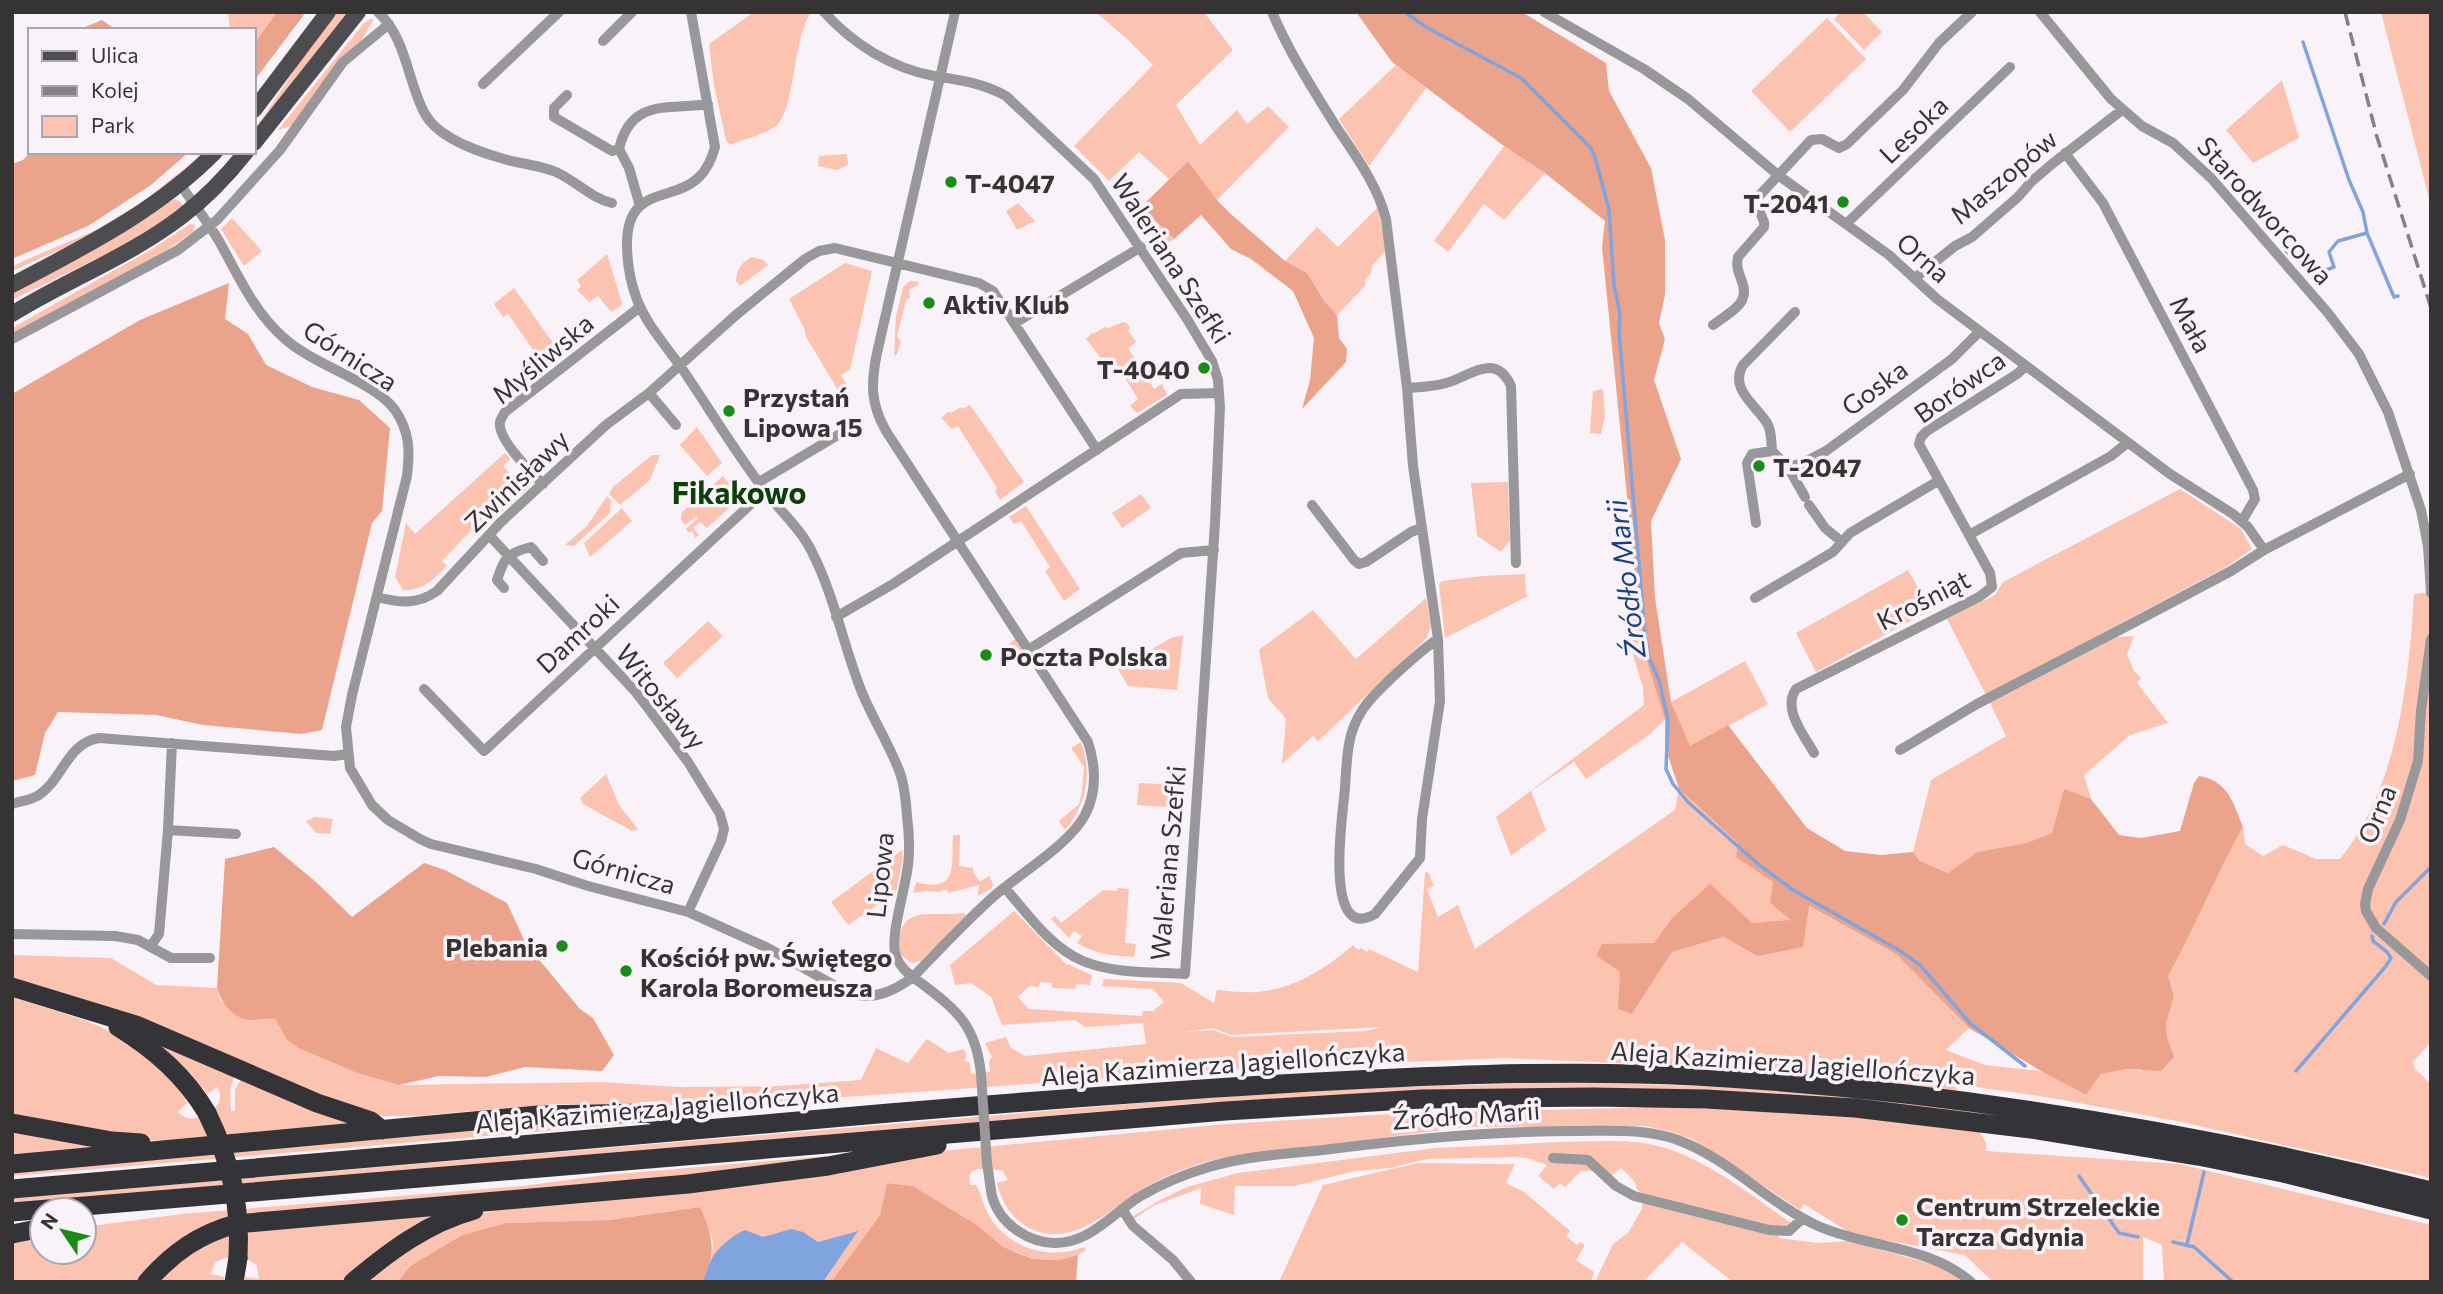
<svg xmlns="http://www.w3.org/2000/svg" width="2443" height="1294" viewBox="0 0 2443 1294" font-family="Commissioner,sans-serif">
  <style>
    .green { fill: #fcc3b1; fill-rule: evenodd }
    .forest { fill: #eca38b }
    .water { fill: #80a4de }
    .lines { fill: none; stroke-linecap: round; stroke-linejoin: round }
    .stream { stroke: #80a4de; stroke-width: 3.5 }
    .minor { stroke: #98979a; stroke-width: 10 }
    .primary { stroke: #4d4c51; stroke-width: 16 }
    .motorway { stroke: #343338; stroke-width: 19 }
    .rail { stroke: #848084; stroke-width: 3.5; stroke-dasharray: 14 7; stroke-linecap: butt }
    .minor-bridge { stroke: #98979a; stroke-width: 10 }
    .motorway-bridge { stroke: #343338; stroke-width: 19 }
    .poi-dot { fill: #178d16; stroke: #f9f3f9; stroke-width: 2.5 }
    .labels { text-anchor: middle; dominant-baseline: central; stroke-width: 7; stroke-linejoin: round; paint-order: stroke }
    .street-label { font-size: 26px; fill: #363335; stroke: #f9f3f9 }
    .poi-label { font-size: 26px; font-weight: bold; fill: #363335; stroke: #f9f3f9; text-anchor: start }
    .water-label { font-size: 28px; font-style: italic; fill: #164186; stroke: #f9f3f9 }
    .quarter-label { font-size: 30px; font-weight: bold; fill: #0a4009; stroke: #f9f3f9 }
  </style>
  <rect width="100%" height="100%" fill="#f9f3f9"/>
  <path class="green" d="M228,12H277L254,44V30H230Z
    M337,12H350L254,133V129C283,92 307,45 337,12Z
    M754,12H811C793,38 795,111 776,126C763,135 744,139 730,145L726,140L714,85L709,44Z
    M1099,12H1208L1206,15L1233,50L1176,105L1200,145L1237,110L1247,124L1268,106L1289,127L1217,200L1188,161L1169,179L1139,152L1109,181L1074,146L1153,65L1126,38L1098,14Z
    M1841,12H1863L1882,32L1864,50L1834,19Z
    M2381,12H2431V206Z
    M1827,18L1866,59L1790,132L1751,91Z
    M370,19H374L361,41L345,54L293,125L278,130L364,23Z
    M1396,65L1426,88L1369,166L1339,119Z
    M2282,80L2299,138L2253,163L2226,130Z
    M1504,146L1545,173L1504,220L1484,204L1448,252L1434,241Z
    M847,154L848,165L837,170L818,166L819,156Z
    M187,166L162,190L98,233L12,271V267L23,261L96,230L144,201Z
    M1117,187L1174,239L1166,244L1158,232L1152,235V231L1154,233L1159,228L1149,220L1144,225L1149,229L1145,235L1133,222L1138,217Z
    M175,199L181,202L183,207L139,238L12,300V291Z
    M1018,203L1035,221L1017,230L1006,211Z
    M1378,207L1386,250L1372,266L1371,273L1365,280V286L1337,315L1325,302L1307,273L1285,261L1317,227L1338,247Z
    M232,218L262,251L244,266L221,229Z
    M190,224L195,225L194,231L151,261L12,334V328L152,249Z
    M607,254L622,303L621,306L611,312L598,296L589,302L577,290L581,286L577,280Z
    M752,257L764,260L768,265L740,286L736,281C737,269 741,262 752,257Z
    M845,263L872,271L850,370L841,375L846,384L844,395H841L806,337L804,328L789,299Z
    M910,281L919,282L918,285L909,290L910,298L906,300L897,336L901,342L897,354L894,356L896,316L903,287Z
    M514,288L553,343L560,338L566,348L544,365L508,314L503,317L494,304Z
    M1123,322L1127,323L1130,328L1128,330L1136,342L1128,348L1154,389L1162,384L1167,395L1137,413L1130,406L1138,399L1112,357L1104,362L1086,339L1092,333L1093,334L1105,327L1108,328Z
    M1603,389L1605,416L1601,434L1590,433L1593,391Z
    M970,405L1024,482L1000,500L995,491L997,488L958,426L952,429L941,418L948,412L951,413L961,407L962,409Z
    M697,427L722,463L707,476L680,445Z
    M505,453L510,459L503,466L515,479L522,473L526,480L530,478L529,488L489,523L483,518L442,561L447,566C434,579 423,591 403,590L395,577L406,523L415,534Z
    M652,455H660L650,480L620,505L609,494L613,487Z
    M723,476L740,498L707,528L700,522L693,528L699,535L695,538L692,531L689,533L686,529L698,518L696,517L685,525L681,520L682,512Z
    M1508,482L1510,541L1501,552L1477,536L1471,483Z
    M2180,489L2241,529L2252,549L2226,567L1986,695L1947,619L1995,595L2003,582Z
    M1141,494L1151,508L1122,528L1112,513Z
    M607,496L611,500L610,513L574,546L565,545L587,526Z
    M1026,506L1080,589L1064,601L1045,571L1050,567L1021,521L1014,524L1009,517Z
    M622,508L632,521L590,557L584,543Z
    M1908,570L1931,610L1816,672L1796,633Z
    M1525,574L1526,594L1528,596L1445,638L1439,584L1442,581L1482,576Z
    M1636,586L1646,658L1665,720L1649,735L1586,779L1574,762L1531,791L1546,830L1511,856L1496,817L1644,705L1643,688L1633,655L1628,592Z
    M2431,592V1042L2413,1062L2415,1069L2431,1084V1178L2177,1121L2046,1097L1954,1084L1958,1092L1753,1069L1504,1058L1237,1069L720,1106L555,1104L415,1116H382L366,1114L322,1100L96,1003L12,977V955L111,958L156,985L217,988L220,1000L250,1020L275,1019L287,1040L298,1048L357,1073L399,1085L602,1082L679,1087L777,1086L861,1080L876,1048L908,1063L927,1039L949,1053L964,1049L967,1057L964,1060L970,1063L971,1074L990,1072L989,1061L992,1057L985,1043L1006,1037L1011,1048L1025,1056L1146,1044L1143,1023L1085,1027L1075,1020L1002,1025L991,997L971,983L955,985L950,965L1014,911L1065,963L1092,975L1090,985L1076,984L1075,989L1052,988V983L1040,982L1039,987L1029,986L1018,997L1029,1009L1142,1016L1143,1011H1153L1164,1002L1153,989L1102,986L1104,979L1181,983L1214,1003L1217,990C1230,991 1243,993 1256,992C1294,989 1324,970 1353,945L1358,950L1361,948L1367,952L1369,949L1418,972L1425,872L1429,873L1434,886L1427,889L1438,917L1458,905L1475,949L1675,810L1679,789L1738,843L1737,857L1774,882L1792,921L1752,923L1671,919L1654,943L1596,956L1620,972L1632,1014L1672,952L1724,937L1757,956L1808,906L1896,954L1969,1028L1946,1050L1985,1065L2041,1071L2086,1095L2101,1074L2128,1069L2142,1071L2167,1037L2166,1023L2174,997L2167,976C2195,927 2216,875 2243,827L2245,844L2263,856L2283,845L2316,859H2340C2397,789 2409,683 2414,594ZM1383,1027L1365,1031L1232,1037L1213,1030L1184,1032L1213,1028L1231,1035Z
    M1426,598L1431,627L1426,639L1318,741L1313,736L1282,764L1286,719L1268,698L1259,650L1313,610L1356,659Z
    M708,621L723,636L677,678L663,663Z
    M1183,635L1177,690L1128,686L1118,669L1171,638Z
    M2134,636L2127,654L2134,671L2141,678L2137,683L2168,723L2130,735L2084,775L2091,799L2064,790L2052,833L2026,843L1977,852L1948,873L1920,861L1913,852L1931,780L2006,736L1990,703L2117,637Z
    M1015,639L1032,664L1023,669L1017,654L1015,655L1006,646Z
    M1745,661L1768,704L1690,747L1671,702Z
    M1081,742C1093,774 1086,805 1065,830L1059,821L1079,804L1082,791L1084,767L1071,748Z
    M606,774L619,805L638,829L632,831L583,804L580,798Z
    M1139,783L1182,785L1180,808L1137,805Z
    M315,817L333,819L330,834L316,833L306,821Z
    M953,835H960L959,866L973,868V872L980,882L989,876L993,884L992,888L978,896L979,885L948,893L947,890H941L940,892L925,891L913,893L916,882C959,893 951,867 953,835Z
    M902,850L903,858L896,892L848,925L831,902Z
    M1117,888L1129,889L1125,943L1136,944L1134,957C1113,956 1096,954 1077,943L1082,936L1074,931L1069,938L1051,919L1055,916L1061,923L1103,890L1117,891Z
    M964,913L966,915L921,961L911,963L900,954C895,901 930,918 964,913Z
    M12,997L87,1021L114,1033L136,1046L188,1097L184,1100L187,1103L178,1112C194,1130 231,1107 217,1087L207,1094L203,1088L200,1090L152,1041L234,1076L230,1091L231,1111H235V1090L241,1079L357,1123L164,1141L133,1139L12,1118Z
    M1574,1082L1728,1087L1899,1100L2038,1122L1625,1088L1422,1090L1201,1103L12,1203V1198L1201,1098L1366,1088Z
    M1660,1107L1804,1112L1978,1129L1986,1143V1151L2180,1164L2431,1225V1282H2164L2162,1245L2143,1237V1282H1993L1965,1255L1852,1234L1804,1204L1800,1210L1692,1139L1672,1132L1646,1126L1467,1127L1223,1158C1198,1163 1174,1172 1151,1184C1114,1204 1072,1254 1026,1226C1010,1217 1001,1200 997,1183L1008,1180L1002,1170L978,1169L971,1172L969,1178L970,1185H976C981,1193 983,1204 988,1214C1007,1248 1049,1261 1084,1247L1086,1250L1078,1255L1058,1260L1033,1259L1002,1246L977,1225L913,1186L887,1183L880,1215L831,1282H823L857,1232L817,1242C793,1224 787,1231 761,1238C750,1241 738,1240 728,1244C722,1246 717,1254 712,1259L713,1241L700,1207L609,1220L506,1223L462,1235L410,1266L398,1282H361L401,1250L483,1213L508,1208L931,1152L1226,1124L1392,1114Z
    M629,1122L628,1124L12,1176V1169L562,1123Z
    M12,1128L120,1147L12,1159Z
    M1560,1142C1593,1142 1629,1138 1662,1147C1709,1161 1751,1195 1791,1223L1787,1229L1780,1226L1779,1238L1818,1243L1849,1241L1946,1268L1962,1282H1733L1682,1242L1643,1282H1595L1613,1244L1628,1233L1642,1209L1644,1194L1637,1190L1635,1182L1621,1168L1610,1177L1582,1161L1607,1180L1605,1183L1594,1171H1581L1565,1187L1560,1183L1554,1189L1538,1176L1547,1165L1527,1158L1516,1157L1427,1159L1390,1168L1355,1171L1294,1186H1235L1234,1215L1200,1204L1201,1188L1153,1206L1134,1219L1132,1217L1160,1200L1187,1187L1238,1173L1436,1148Z
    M828,1156L804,1164L250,1217L139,1282H12V1239L42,1235V1252H84V1227L182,1214L522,1186L605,1175Z
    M1418,1163L1515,1164L1506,1183L1524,1192L1570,1231L1566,1236L1577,1245L1580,1242L1585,1245L1576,1260L1594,1272L1591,1282H1279L1323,1185Z
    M457,1207L346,1282H244L245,1277L259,1279L257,1266C248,1256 226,1254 215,1263L211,1274L224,1277V1282H157L175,1263L224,1234Z"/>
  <path class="forest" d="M277,12H306L254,81V44Z
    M1356,12H1522L1606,63L1609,91L1651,168L1665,240V295L1659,323L1665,339L1654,380L1681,459L1651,521L1655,598L1671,702L1690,746L1728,725L1807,828L1845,851L1881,855L1913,852L1920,861L1948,873L1977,852L2026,843L2052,833L2064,789L2091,799L2119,835L2141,838L2180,831L2194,783L2199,776C2228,781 2233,802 2243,827C2216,875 2195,927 2168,976L2174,997L2166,1023L2167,1037L2174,1057L2161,1071L2128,1069L2101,1074L2086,1095L2041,1071L1969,1028L1896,954L1809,906L1803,947L1757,956L1724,937L1672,952L1632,1014L1618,1009L1620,972L1596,956L1602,944L1654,943L1671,919L1710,884L1752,923L1791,920L1770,903L1773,882L1736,857L1738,843L1679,789L1665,746V720L1646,658L1636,586L1602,247L1605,221L1545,173L1504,146L1392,62Z
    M102,20L116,30H78Z
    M30,152H189L151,185L88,226L12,259V164L23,160Z
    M1188,161L1217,200L1232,215L1285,261L1307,273L1325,302L1337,315L1339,338L1347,349L1346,362L1302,409L1310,380L1314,338L1293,291L1251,259L1231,249L1201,215L1174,239L1141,207Z
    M229,283L225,319L248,334L266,365L312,387L359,400L390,428L382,511L372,523L322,730L301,734L203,725L156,715L58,712L45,733L35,775L12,781V394L140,320Z
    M274,847L316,882L352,917L424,863L445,870L507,903L526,944L580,1009L593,1018L614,1055L602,1071L525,1067L486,1077L439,1076L399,1085L357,1073L298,1048L287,1040L275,1019C267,1018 260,1020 252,1020C234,1020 221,1003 217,988L225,859Z
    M887,1183L913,1186L977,1225L1002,1246L1015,1252L1033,1259L1058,1260L1078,1255L1076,1282H831L880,1215Z
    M700,1207C712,1233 718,1255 702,1282H398L410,1266L462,1235L506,1223L609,1220Z"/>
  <path class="water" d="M791,1229L803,1232L818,1242L858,1231L823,1282H702C706,1275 708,1268 711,1260C717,1248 733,1235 745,1230L763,1237Z"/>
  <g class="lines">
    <path class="stream" d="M1405,12L1426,27L1521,78L1590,147L1595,157L1609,210L1614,285L1620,314L1619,332L1645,634L1649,658L1659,680L1668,719L1666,769L1673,784L1688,802L1758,864L1793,890L1902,952L1920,965L1970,1023L2025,1066
      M2303,42L2349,180L2363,212L2367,233L2394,297L2398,296
      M2286,251L2307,266L2321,272L2334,267L2329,252L2338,241L2367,233
      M2384,924L2396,902L2431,867
      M2296,1071L2386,966L2391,958L2387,952L2373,941L2372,936
      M2079,1176L2119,1233L2138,1237
      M2173,1242L2194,1247L2233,1282
      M2187,1244L2204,1172"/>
    <path class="minor" d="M378,12C407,39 407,81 425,114C438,138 479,152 504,159C521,164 539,165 556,172C576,181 591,198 612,203
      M691,12L715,147C712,158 708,168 700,176C675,203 627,184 627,244C627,261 630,280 636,297C645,323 667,347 683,370C710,410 736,453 765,491C780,511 801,529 812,552C834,595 843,644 861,690C872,718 890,745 900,773C905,787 906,802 907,816C909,832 910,849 908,865C906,887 889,938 896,956C900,968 911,976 921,983C958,1011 976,1026 981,1074
      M824,12C853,44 891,68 934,76C960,80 983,83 1006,96L1094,179L1187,319L1212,361L1218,380L1220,407L1215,523L1185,974C1153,972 1114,974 1083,961C1051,948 1027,913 1005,888
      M1272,12C1289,52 1312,88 1335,125C1355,155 1377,184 1386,219L1407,388L1413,466L1438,639L1440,701L1422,819L1420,858L1375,914C1324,944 1342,818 1344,798C1346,780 1346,761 1349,744C1351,732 1357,718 1363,709C1374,692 1421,650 1438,639
      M1544,12L1644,69L1688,99L1778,175L1889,255L1937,299L2170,474L2233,514L2248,527L2264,550
      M2040,12L2111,99L2142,126L2173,143L2211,178L2328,313L2359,354L2388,412L2421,510L2428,546L2431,593
      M603,41L632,12
      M483,84L559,12
      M567,95L554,108V117L612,151L619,149L629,168L640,206
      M619,149C631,98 668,110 708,104
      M2065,153L2103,203L2253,490L2255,499L2242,521
      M180,184C193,203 207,221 219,241C238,275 254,312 284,338C313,365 374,381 395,410C410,432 410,451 407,476L352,695L346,727L350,768L372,805L388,820L420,839L431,844L536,869L588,886L688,912L768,948L848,993C872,1001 893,992 913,977C939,950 965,922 993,897C1019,874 1069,845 1085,815C1097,792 1096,767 1088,742L886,431C870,403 871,383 877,353L955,12
      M1847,223L2010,67
      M1915,278L1955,246L1972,237L2018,197L2031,182L2052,164L2122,110
      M1015,323L1141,247
      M1713,325C1731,311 1752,304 1741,279C1738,270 1736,266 1738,257L1764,227V222L1756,202L1758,197L1811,140L1822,139L1839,148L1847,144L1903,90L1939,43L1972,12
      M12,339L178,250L217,220L280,150L343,62L389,24
      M1407,388C1420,387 1433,387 1446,383C1470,377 1495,351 1511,386L1516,563
      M649,393L676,425
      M1772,451C1771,442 1772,431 1767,423C1755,404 1729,389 1743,365L1795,312
      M1788,467L1805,497
      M759,482L848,429L853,422
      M543,484C531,472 497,439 500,422C500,420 504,414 505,412L640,307
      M1312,505L1354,560L1359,564L1366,562L1411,532L1421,528
      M1809,505L1825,528L1842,542
      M1756,523L1747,463L1752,454L1772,451L1788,467L1803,463L1826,451L1952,359L1980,331
      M489,535L634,690L648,708L688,762L720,814L724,829L721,841L688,912
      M1969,535L2111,456L2127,443
      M504,588L497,580C504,558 507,553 531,547L543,561
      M377,597C400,603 417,605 437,591L501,522L606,425L649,393L736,315L805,259L819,251L835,248L979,283L993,291L1097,450
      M1755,598L1833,552L1850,533L1938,481
      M836,617L893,584L1181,394L1219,393
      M2431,639L2421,711L2418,761L2400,820L2368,889L2365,904L2366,911L2376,928L2431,976
      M1028,650L1181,553L1214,550
      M424,689L484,751L765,491
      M1900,750L1977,704L2131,624L2231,571L2264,550L2410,474
      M1814,753C1804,735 1782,709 1796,689L1979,597L1992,587L1990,573L1919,444L1921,437L1927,431L2017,374L2026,366
      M12,804C21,801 31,800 39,795C63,779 67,743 99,738L334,756L347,754
      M168,830L236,834
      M12,934L115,936L138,940L171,958H210
      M150,947L159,934L168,830L172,743
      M1553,1158L1588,1160L1616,1186L1634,1196L1769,1230L1789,1231L1803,1218
      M987,1164C989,1174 990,1186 992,1196C999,1223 1027,1242 1054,1243C1089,1244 1112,1214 1139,1197C1161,1184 1185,1174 1209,1167C1246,1156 1285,1154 1323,1150C1407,1139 1490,1131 1575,1131C1609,1131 1645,1128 1678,1140C1729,1159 1768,1203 1818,1226C1868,1248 1928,1245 1971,1282
      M1122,1209L1133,1226L1173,1260L1191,1282"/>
    <path class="primary" d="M254,110L328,12
      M254,143L358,12
      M12,285C84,247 157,211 215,152
      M12,314C67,280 130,256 181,217C206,198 227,176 246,152"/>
    <path class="motorway" d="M12,987L136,1025L317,1103L371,1121L382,1130
      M118,1027C155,1050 185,1076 207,1113
      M12,1123L112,1141L141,1143
      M12,1164L538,1115L648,1113L692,1128
      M12,1189C305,1163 597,1139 889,1113C1019,1102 1149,1092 1280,1084C1418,1076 1557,1069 1695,1076C1944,1090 2189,1130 2431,1191
      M12,1212L1225,1111L1422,1099L1593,1097L1706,1099L1855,1108L2038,1130L2198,1156L2283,1173L2431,1210
      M12,1234L42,1228
      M147,1282C172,1253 199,1234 236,1224L688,1184L828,1166L937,1145
      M234,1282L238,1258
      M353,1282C390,1251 427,1223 474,1210"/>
    <path class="rail" d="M2345,12L2377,137L2431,308"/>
    <path class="minor-bridge" d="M981,1074L987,1164"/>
    <path class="motorway-bridge" d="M207,1113C231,1163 241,1203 238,1258"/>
  </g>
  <g class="poi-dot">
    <circle cx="951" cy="182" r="7"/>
    <circle cx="1843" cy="202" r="7"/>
    <circle cx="929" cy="303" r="7"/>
    <circle cx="1204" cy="368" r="7"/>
    <circle cx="729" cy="411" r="7"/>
    <circle cx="1759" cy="466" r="7"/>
    <circle cx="986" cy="655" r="7"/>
    <circle cx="562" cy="946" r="7"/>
    <circle cx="626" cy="971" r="7"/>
    <circle cx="1902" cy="1220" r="7"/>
  </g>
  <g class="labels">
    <g class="street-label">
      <text transform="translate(1913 129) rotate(-44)">Lesoka</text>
      <text transform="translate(2003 176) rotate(-40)">Maszopów</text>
      <text transform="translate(2266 210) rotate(48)">Starodworcowa</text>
      <text transform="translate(1924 257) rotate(41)">Orna</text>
      <text transform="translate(1172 258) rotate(57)">Waleriana Szefki</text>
      <text transform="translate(2192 324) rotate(62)">Mała</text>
      <text transform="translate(351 355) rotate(33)">Górnicza</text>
      <text transform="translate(542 358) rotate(-40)">Myśliwska</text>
      <text transform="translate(1959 386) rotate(-35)">Borówca</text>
      <text transform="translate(1874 387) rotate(-36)">Goska</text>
      <text transform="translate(516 480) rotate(-44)">Zwinisławy</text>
      <text transform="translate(1923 599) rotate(-27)">Krośniąt</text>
      <text transform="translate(577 633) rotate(-43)">Damroki</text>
      <text transform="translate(662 696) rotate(51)">Witosławy</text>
      <text transform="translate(2376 814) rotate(-68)">Orna</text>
      <text transform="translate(1167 863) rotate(-85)">Waleriana Szefki</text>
      <text transform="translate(624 870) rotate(16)">Górnicza</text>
      <text transform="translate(879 875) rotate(-84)">Lipowa</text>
      <text transform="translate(1793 1062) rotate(4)">Aleja Kazimierza Jagiellończyka</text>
      <text transform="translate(1223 1063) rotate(-4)">Aleja Kazimierza Jagiellończyka</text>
      <text transform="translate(657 1107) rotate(-5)">Aleja Kazimierza Jagiellończyka</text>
      <text transform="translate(1466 1114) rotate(-4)">Źródło Marii</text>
    </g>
    <g class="poi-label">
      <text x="965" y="182">T-4047</text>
      <text x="1829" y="202" text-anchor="end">T-2041</text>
      <text x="943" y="303">Aktiv Klub</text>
      <text x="1190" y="368" text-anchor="end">T-4040</text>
      <text x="743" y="396">Przystań<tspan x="743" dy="30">Lipowa 15</tspan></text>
      <text x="1773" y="466">T-2047</text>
      <text x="1000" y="655">Poczta Polska</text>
      <text x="548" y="946" text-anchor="end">Plebania</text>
      <text x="640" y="956">Kościół pw. Świętego<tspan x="640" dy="30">Karola Boromeusza</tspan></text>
      <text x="1916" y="1205">Centrum Strzeleckie<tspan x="1916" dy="30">Tarcza Gdynia</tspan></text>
    </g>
    <g class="water-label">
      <text transform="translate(1625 579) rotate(-97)">Źródło Marii</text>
    </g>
    <g class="quarter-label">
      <text x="739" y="491">Fikakowo</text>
    </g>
  </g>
  <rect width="2443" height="1294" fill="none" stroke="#363335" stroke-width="28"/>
  <rect x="28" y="28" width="228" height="126" fill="#f9f3f9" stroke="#aba6ab" stroke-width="2"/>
  <rect x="42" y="51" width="35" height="10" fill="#4d4c51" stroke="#aba6ab" stroke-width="2"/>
  <text x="91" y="63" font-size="21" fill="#363335">Ulica</text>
  <rect x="42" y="86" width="35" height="10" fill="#848084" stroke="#aba6ab" stroke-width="2"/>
  <text x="91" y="98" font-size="21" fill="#363335">Kolej</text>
  <rect x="42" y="116" width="35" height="21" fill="#fcc3b1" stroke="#aba6ab" stroke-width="2"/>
  <text x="91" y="133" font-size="21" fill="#363335">Park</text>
  <g transform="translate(63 1231) rotate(305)"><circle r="33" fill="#f9f3f9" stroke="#aba6ab" stroke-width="2"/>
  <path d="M0-5L12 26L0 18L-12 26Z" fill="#178d16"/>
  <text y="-10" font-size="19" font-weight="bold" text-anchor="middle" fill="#363335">N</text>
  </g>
</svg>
